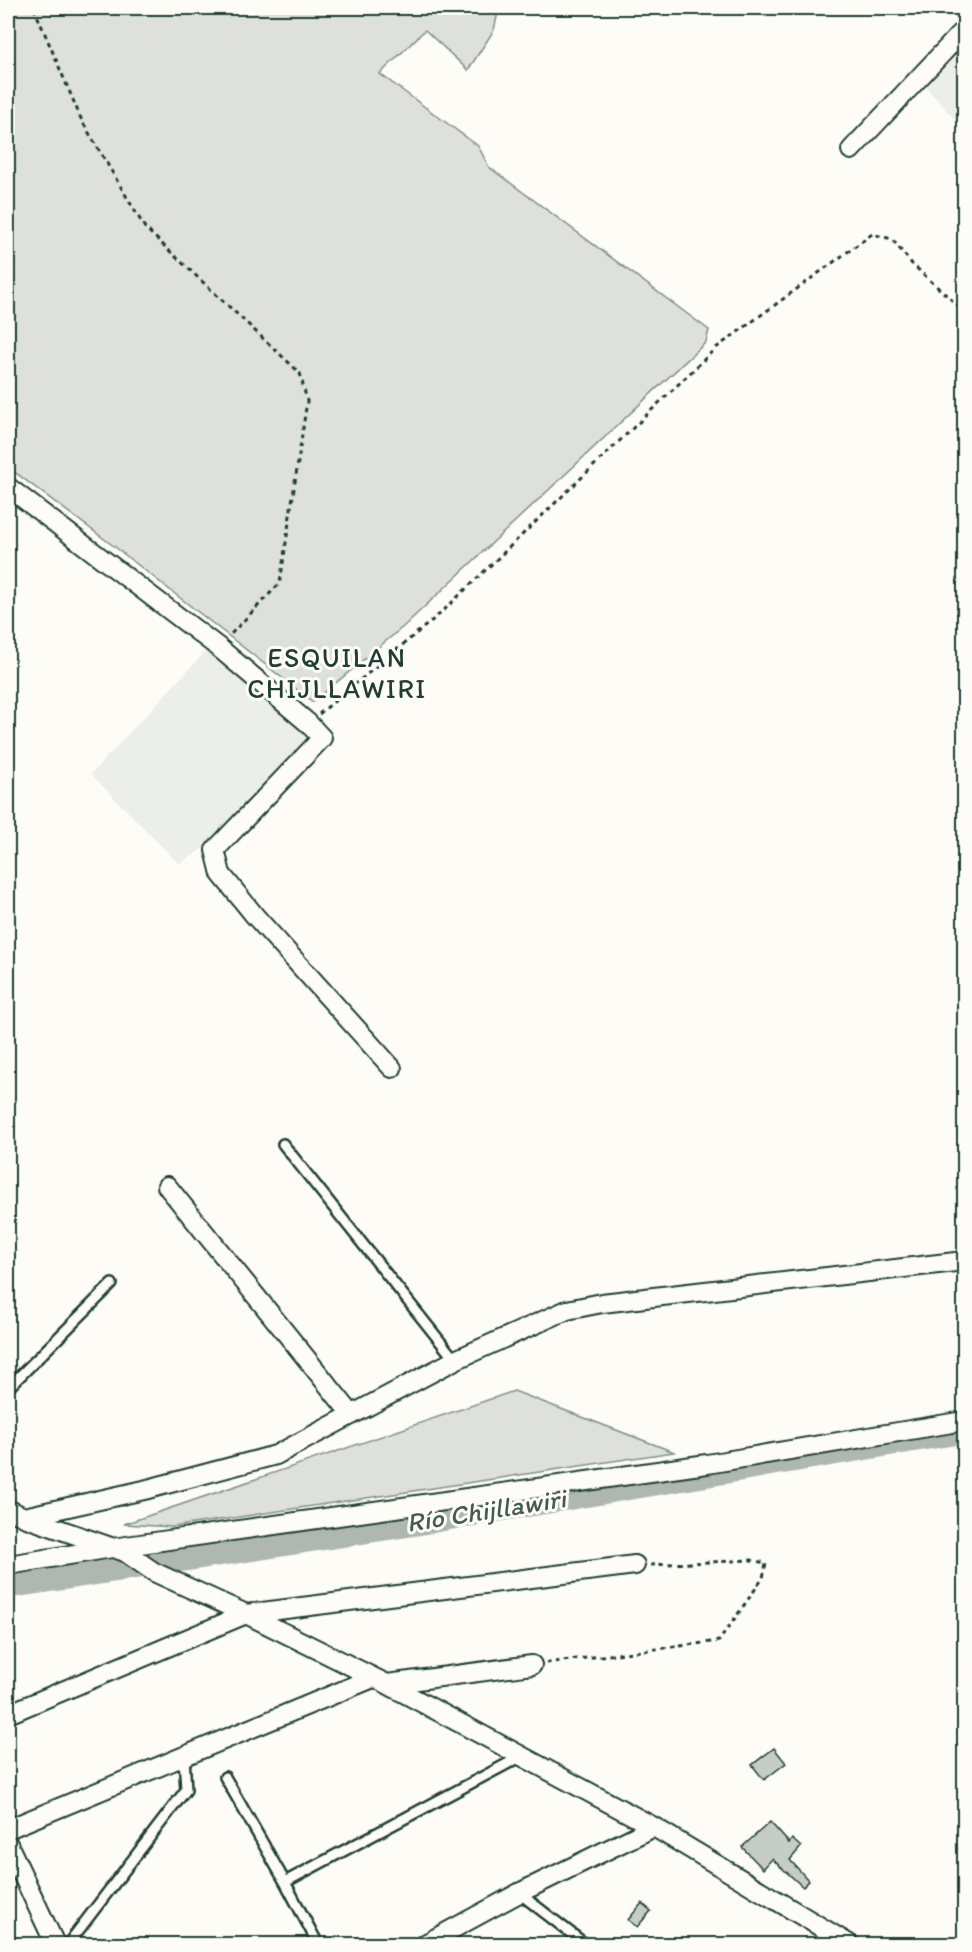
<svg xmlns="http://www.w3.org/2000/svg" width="972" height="1952" viewBox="0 0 972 1952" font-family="Itim,sans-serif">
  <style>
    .built { fill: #eceee9 }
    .green { fill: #dde0db; stroke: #7e8e88; stroke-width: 1.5 }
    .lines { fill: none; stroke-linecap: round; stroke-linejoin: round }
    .stream { stroke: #75877f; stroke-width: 4.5 }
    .river { stroke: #aeb8b1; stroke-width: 27 }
    .building { fill: #c6cdc7; stroke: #1f3d34; stroke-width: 1.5 }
    .service-casing { stroke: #1f3d34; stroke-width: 14 }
    .minor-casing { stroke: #1f3d34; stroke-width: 22 }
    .path { stroke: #1f3d34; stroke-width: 3; stroke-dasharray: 4.5 4.5; stroke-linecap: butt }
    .service { stroke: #fdfcf7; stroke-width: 9 }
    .minor { stroke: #fdfcf7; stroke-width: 18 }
    .labels { text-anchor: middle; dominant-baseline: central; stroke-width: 6; stroke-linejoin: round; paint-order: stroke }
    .neighbourhood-label { font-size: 27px; letter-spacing: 1.5px; fill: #1f3d34; stroke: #fdfcf7 }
    .water-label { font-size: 27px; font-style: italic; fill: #435c53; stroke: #fdfcf7 }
  </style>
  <rect width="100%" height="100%" fill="#fdfcf7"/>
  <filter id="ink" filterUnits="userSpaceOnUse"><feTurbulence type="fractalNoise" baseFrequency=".0167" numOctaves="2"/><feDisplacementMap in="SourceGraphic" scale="12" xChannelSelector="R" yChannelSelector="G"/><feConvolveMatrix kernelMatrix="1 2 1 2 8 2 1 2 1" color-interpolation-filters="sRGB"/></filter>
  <g filter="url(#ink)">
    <path class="built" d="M964,44V118L959,124L924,85Z
      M206,651L308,737L206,847L179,864L91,774Z"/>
    <path class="green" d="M8,8H499L494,30L468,70L425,30L380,74L478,146L489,167L709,330L706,342L404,626L313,702L115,547L8,467Z
      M514,1391L674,1452L172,1527L124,1524Z"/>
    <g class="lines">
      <path class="stream" d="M961,1944L964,1938"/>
      <path class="river" d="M8,1585L411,1523L964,1430"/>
    </g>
    <path class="building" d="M774,1748L786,1763L764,1780L752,1765Z
      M770,1822L789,1843L792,1839L801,1847L790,1860L809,1881L803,1887L772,1859L763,1869L742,1847Z
      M642,1903L651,1911L637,1927L628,1920Z"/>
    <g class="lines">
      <g class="service-casing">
        <path id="service" d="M283,1144L455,1360
          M8,1388L112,1284
          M225,1777L285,1882L318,1944
          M285,1882L522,1756
          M519,1893L585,1944
          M68,1944L186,1790L184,1756"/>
      </g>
      <g class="minor-casing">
        <path id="minor" d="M851,150L964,30
          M8,487L218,647L308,723L322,738L215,850L221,874L255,916L392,1068
          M167,1186L352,1415
          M8,1509L24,1517L125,1552L154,1572L246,1614L387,1684L654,1827L849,1944
          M24,1517L144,1490L276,1455L455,1360L567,1310L602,1303L964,1261
          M8,1565L112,1548L707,1464L964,1421
          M387,1684L532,1665
          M8,1714L246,1614L635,1565
          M8,1829L373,1678
          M8,1844L55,1944
          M425,1944L519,1893L654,1827"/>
      </g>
      <path class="path" d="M34,8L82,121L145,228L300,373L307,401L280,583L230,635
        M319,714L441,613L716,348L872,234L892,239L912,264L964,311
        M546,1663L719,1641L763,1578L766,1563L751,1560L649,1565"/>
      <use href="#service" class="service"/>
      <use href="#minor" class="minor"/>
    </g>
  </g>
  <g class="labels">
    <g class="neighbourhood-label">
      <text x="337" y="657">ESQUILAN<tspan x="337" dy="31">CHIJLLAWIRI</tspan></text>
    </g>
    <g class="water-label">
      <text transform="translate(486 1510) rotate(-9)">Río Chijllawiri</text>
    </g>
  </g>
  <rect width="972" height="1952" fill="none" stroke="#fdfcf7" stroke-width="30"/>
  <rect x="15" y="15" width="942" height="1922" fill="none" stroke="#1f3d34" stroke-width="2" filter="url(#ink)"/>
</svg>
